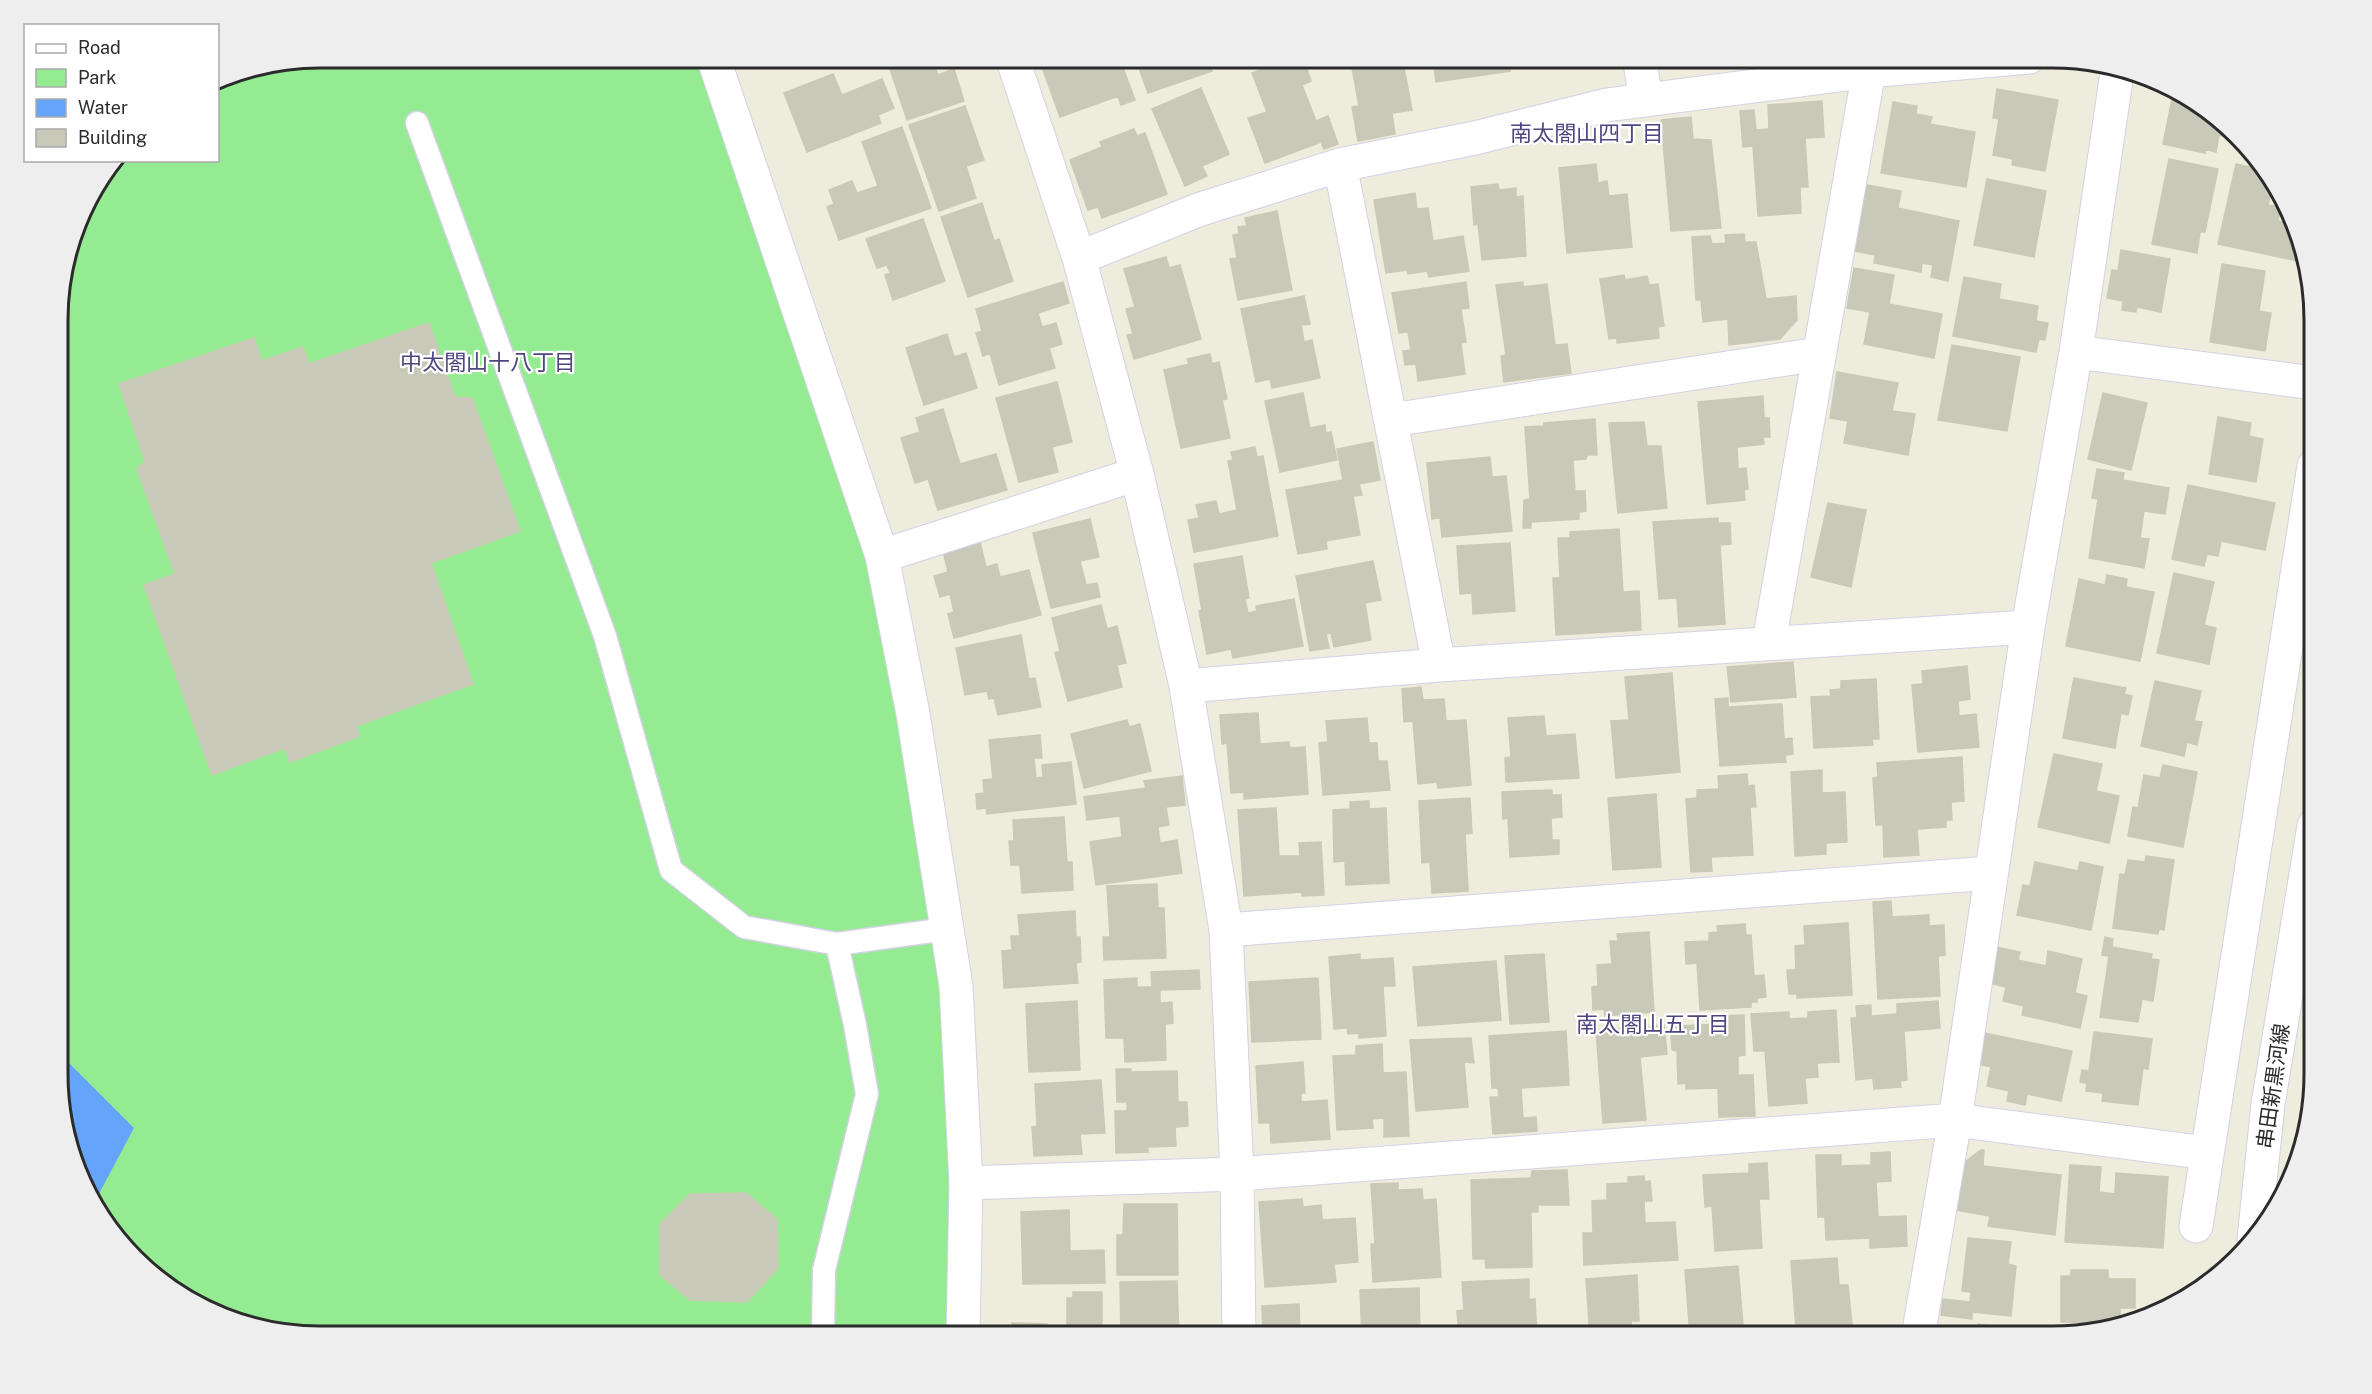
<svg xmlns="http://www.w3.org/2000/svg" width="2372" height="1394" viewBox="0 0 2372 1394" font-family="'Public Sans','Noto Sans JP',sans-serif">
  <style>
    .green { fill: #95eb92 }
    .water { fill: #64a4fb }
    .building { fill: #c9c9ba; stroke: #cac9b5; stroke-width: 1.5 }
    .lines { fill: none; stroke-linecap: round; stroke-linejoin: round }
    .service-casing { stroke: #d3d1e5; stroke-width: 25 }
    .minor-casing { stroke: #d3d1e5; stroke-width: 35 }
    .tertiary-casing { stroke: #d3d1e5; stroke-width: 35 }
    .secondary-casing { stroke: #d3d1e5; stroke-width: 35 }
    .service { stroke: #fff; stroke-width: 22 }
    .minor { stroke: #fff; stroke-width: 33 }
    .tertiary { stroke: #fff; stroke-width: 33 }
    .secondary { stroke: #fff; stroke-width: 33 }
    .labels { text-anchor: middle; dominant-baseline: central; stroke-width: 4.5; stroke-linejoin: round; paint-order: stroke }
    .street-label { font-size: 21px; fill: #2b2b2b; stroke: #fff }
    .neighbourhood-label { font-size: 22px; fill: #4e4681; stroke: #fff }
    .rim { fill: none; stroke: #2b2b2b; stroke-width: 3 }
  </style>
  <rect width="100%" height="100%" fill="#eeecdc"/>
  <path class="green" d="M319,57H712L884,563L961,995L968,1337H319L251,1328L188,1302L101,1220L59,1109V285L84,203L117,161L218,160V78Z"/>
  <path class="water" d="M66,1060L134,1128L94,1203L59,1109V1063Z"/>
  <path class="building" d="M886,57H944L933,60L938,75L954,69L964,101L907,120Z
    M1044,57H1119L1135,100L1121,105L1118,96L1060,117L1039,59Z
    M1135,57H1207L1212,71L1148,93Z
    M1235,57H1269L1238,66Z
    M1350,57H1402L1412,110L1392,113L1395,134L1358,141L1352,107L1359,106Z
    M1433,57H1508L1510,71L1436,82Z
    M1530,57H1584L1585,64L1530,67Z
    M1303,58L1311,81L1302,85L1316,121L1328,116L1338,144L1324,149L1321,142L1265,163L1248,118L1267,112L1252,73L1289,59L1291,63Z
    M833,74L842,95L882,79L894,108L878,115L881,123L807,152L784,93Z
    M1201,88L1229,154L1202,166L1207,176L1185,186L1152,109Z
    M1997,89L2058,100L2045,171L2012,165L2013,159L1993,155L1999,119L1993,118Z
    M2181,91L2224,130L2223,136L2219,135L2216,152L2205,149V153L2163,144L2173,94L2180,95Z
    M1822,101L1824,137L1805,138L1808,187H1800L1801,213L1758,216L1753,146L1743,147L1740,111L1754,110L1756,130L1769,129L1768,105Z
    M1893,102L1917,106L1916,114L1932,117L1930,124L1975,132L1966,187L1881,173Z
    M965,106L984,160L966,166L976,198L939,211L909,125Z
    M1691,117L1693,139L1711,140L1721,228L1671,231L1661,120Z
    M902,127L931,208L839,240L827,207L834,204L829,190L852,181L857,193L878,186L862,142Z
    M1134,129L1137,136L1145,133L1167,194L1102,218L1098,207L1088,210L1070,160L1102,147L1100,142Z
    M2169,159L2218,169L2205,232H2200L2197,253L2152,244Z
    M1596,164L1598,183L1607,181L1609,196L1627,194L1632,247L1567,253L1559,168Z
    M2236,164L2268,171L2271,174L2274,180L2268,205L2281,207L2278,221L2290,224L2292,216L2301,235L2307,263L2218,244Z
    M1987,179L2046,191L2034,257L1974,245Z
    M1498,184L1499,190L1516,188V197L1523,196L1526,256L1482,260L1478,224L1474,225L1471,187Z
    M1867,185L1901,191L1898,208L1959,221L1948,281L1931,277L1933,265L1922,263L1921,272L1874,263L1875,255L1854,251Z
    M1415,193L1417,209L1428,208L1433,241L1463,236L1469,271L1429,277L1427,271L1408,274L1407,270L1386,273L1374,200Z
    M982,203L994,241L999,239L1013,281L968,297L941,217Z
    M1277,211L1292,290L1238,300L1230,259L1237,258L1233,235L1239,234L1238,227L1247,226L1245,218Z
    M923,219L945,281L893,300L885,275L890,273L887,265L877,268L866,239Z
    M1744,234L1745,242H1756L1766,299L1796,296L1797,320L1780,339L1729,345L1728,319L1703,322L1701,300H1696L1692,237L1710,236L1712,244L1726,243L1725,235Z
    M2121,250L2170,259L2161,312L2137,307L2136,312L2122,310L2123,301L2107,298L2112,270L2118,271Z
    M1166,257L1169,268L1180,265L1201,339L1134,359L1127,335L1133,334L1126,309L1135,307L1124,269Z
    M2222,264L2265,271L2259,311L2271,313L2265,351L2210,342Z
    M1854,268L1894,275L1889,304L1942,314L1934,358L1864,344L1870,312L1847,308Z
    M1624,275L1625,280L1647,276L1649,285L1658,284L1664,326L1658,327L1659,338L1617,343V338L1609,339L1600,279Z
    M1964,277L2001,284L1999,299L2038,306L2036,321L2048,323L2045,340L2039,339L2036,352L1953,336Z
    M1063,282L1069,303L1038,313L1042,327L1056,323L1062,344L1049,348L1055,368L999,385L990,353L983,356L976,333L982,331L976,309Z
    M1466,282L1469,308L1461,309L1466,342L1461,343L1465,374L1418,381L1416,364L1405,365L1403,351L1411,350L1408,332L1399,333L1392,293Z
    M1523,282V287L1547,284L1555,345L1567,344L1571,373L1504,382L1501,356L1506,355L1496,285Z
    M1304,296L1310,324L1301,325L1304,342L1312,340L1320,378L1272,388L1270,379L1256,382L1241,309Z
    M429,323L455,397L472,398L520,531L431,563L473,684L356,726L360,736L290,762L285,748L212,775L144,585L175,574L137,469L145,461L119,384L254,338L262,361L303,347L309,364Z
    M947,334L954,357L966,353L977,388L924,405L906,348Z
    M1952,345L2020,357L2007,431L1938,420Z
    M1210,354L1212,364L1219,362L1227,399L1222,400L1230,438L1181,448L1164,370L1189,364L1187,359Z
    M1837,372L1898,383L1892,411L1915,414L1908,455L1844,443L1848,421L1830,418Z
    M1057,382L1072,442L1052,447L1058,472L1019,482L996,398Z
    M1303,393L1310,428L1325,425L1326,433L1331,432L1337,460L1280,472L1265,401Z
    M2103,393L2147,403L2131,470L2088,459Z
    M1763,396L1764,418H1769L1770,437H1763L1764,444L1737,447L1738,469L1746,468L1748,489L1744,490L1745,500L1707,504L1698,402Z
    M943,409L960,464L996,454L1007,490L938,510L928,479L915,483L901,438L920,432L916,418Z
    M2218,417L2251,423L2249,436L2263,439L2256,482L2209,474Z
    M1595,419L1597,455H1587L1586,459L1573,460L1575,491H1585L1586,511L1579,512V519L1531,522V528H1523L1524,500L1530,499L1525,427L1544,426V423Z
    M1644,422L1647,446H1661L1667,508L1618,513L1609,423Z
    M1373,442L1380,480L1359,484L1362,495L1353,496L1360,535L1326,541L1327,549L1298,554L1286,490L1343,480L1337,449Z
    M1255,447L1257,457L1263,456L1278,536L1194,552L1188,520L1199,518L1196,505L1216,501L1219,514L1237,510L1228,461L1233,460L1231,452Z
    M1490,457L1492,477L1506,476L1512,531L1442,537L1440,518L1432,519L1427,463Z
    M2097,469L2124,473L2123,480L2169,488L2165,514L2144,511L2140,538L2149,539L2144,568L2089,558L2098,499L2092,498Z
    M2188,485L2275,503L2265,550L2221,541L2218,556L2207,554L2204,566L2172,559Z
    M1828,503L1866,510L1851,587L1811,577Z
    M1718,518V523H1730L1731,544L1720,545L1725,624L1679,627L1677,598L1659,599L1653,522Z
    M1090,519L1099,557L1080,561L1086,585L1097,583L1100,597L1051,608L1033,533Z
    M1619,529L1623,592L1639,591L1641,630L1556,635L1553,578H1560L1558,538H1570V532Z
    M980,542L986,567L997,564L1000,577L1029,570L1041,615L954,638L948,614L954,612L950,594L940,597L934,576L948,572L943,551Z
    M1510,543L1515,611L1473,614L1472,593L1460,594L1457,546Z
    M1242,556L1249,598L1245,599L1248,613L1257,611L1256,606L1294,599L1303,646L1233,658L1231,649L1207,654L1199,611L1202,610L1194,564Z
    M1373,561L1381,600L1365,603L1371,640L1334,647L1331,633L1326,634L1329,648L1310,651L1296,576Z
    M2174,573L2214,582L2204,625L2216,628L2209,664L2157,653Z
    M2107,575L2127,579L2126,587L2154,592L2140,661L2066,646L2079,579L2105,585Z
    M1101,605L1107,629L1117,626L1126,663L1117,665L1122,687L1068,701L1055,653L1060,651L1052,618Z
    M1021,635L1029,679L1035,678L1041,707L998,715L994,698L989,699L987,691L965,695L956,648Z
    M1793,662L1796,697L1731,702L1727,667Z
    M1967,666L1970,699L1958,701L1959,716L1976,714L1979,747L1918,752L1912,685L1923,684L1922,671Z
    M1672,673L1680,772L1616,778L1611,721L1629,720L1625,677Z
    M2074,678L2126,688L2124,694L2132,696L2128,715L2121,713L2115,748L2063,738Z
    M1876,679L1879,739H1872L1873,745L1814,748L1811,697L1831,696L1830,690L1841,689V681Z
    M2155,681L2201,691L2194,721L2202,722L2197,745L2187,742L2184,756L2141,746Z
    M1421,687L1423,700L1444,699L1446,721L1466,720L1471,785L1438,788L1437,782L1418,784L1413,721L1404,722L1402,689Z
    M1728,698V707L1782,704L1784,739L1792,738L1793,754L1785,755L1786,762L1720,766L1715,699Z
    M1258,713L1260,744L1289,742L1290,748L1305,747L1308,794L1244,799V792L1231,793L1227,743L1222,744L1220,715Z
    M1544,716L1546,736L1575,734L1579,778L1506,782L1505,758L1511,757L1508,718Z
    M1367,718L1369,743H1377L1378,761H1387L1390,790L1323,795L1319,743L1328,742L1326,721Z
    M1127,720L1129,727L1140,724L1151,771L1084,788L1071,734Z
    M1040,735L1042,758H1034L1036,778L1043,777L1042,765L1071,762L1076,804L987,814L986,808L977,809L976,794L984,793L983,780L993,779L989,740Z
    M2054,754L2102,764L2096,791L2119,796L2109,843L2038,827Z
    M1962,757L1964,801L1951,802L1952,820H1946V827L1917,829L1919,855L1884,857L1883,825H1876L1873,778L1878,777L1877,763Z
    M2163,765L2197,772L2183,847L2128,836L2133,807L2138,808L2144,775L2160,778Z
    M1822,770V793L1845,792L1847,842L1826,843V854L1795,856L1791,772Z
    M1747,774L1748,786L1754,785L1756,807H1750L1753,855L1711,857L1712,871L1691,872L1686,799L1697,798V790L1719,789L1718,776Z
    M1182,776L1185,805L1166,807L1169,825L1158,827L1160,843L1177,840L1182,873L1096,885L1090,842L1122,837L1120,816L1087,820L1084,797L1146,788L1144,781Z
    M1552,790V795H1561L1562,817L1551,818L1552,840H1559V854L1510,857L1508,818L1503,819L1502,792Z
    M1656,794L1661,867L1613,870L1608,798Z
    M1470,798L1472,833L1465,834L1468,891L1432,893L1430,862L1422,863L1419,801Z
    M1369,801V809L1386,808L1389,883L1346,885L1345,861L1334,862L1333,810L1350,809V802Z
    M1276,808L1279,856H1300L1299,843L1321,842L1324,895L1302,896V892L1244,896L1238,810Z
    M1064,817L1067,862H1072L1073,890L1022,893L1020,865H1011L1009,841H1014L1013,820Z
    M2146,856L2174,860L2164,930L2159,929L2158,934L2113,928L2120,874L2125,875L2128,860L2145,862Z
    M2035,862L2078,871L2080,862L2103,867L2091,930L2017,915L2023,885L2030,886Z
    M1157,884L1158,908H1164L1166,958L1104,960L1103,937H1110L1107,886Z
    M1891,901L1892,917L1929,915V926L1944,925L1945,955L1938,956L1940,996L1878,999L1873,902Z
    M1075,911L1076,937H1080L1081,962L1076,963L1078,983L1004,988L1002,951L1012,950L1011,936H1020L1018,915Z
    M1848,923L1852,995L1797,998V994H1789L1787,970H1796L1795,946L1805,945L1804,926Z
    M1745,924L1746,935H1751L1754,976L1764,975L1766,997L1757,998V1002H1751V1007L1700,1010L1697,963L1686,964L1685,942L1709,941V933L1718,932L1717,926Z
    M1649,932L1654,1012L1605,1016L1604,1009L1593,1010L1592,987L1598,986L1597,965L1612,964L1610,941H1618L1617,934Z
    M2105,937L2113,939L2112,947L2152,954L2151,959L2159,960L2153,1001L2142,999L2138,1022L2100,1017L2109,956L2102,955Z
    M1996,947L2020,952L2018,960L2046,966L2048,951L2082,959L2075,993L2087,996L2080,1028L2022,1015L2024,1006L2003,1001L2006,987L1989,983Z
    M1360,954V960L1393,958L1395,986H1383L1386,1036L1359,1038V1033L1348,1034L1347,1028L1334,1029L1329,957Z
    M1544,954L1549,1022L1510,1024L1505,956Z
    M1496,961L1501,1020L1418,1026L1413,967Z
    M1199,970L1200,989L1160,990V1003L1172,1002L1173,1023L1165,1024L1166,1060L1125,1062L1124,1038H1106L1104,980L1137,978V987H1152L1151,972Z
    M1318,978L1321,1039L1252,1042L1249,982Z
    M1077,1001L1080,1070L1029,1072L1026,1004Z
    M1938,1001L1940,1028L1904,1031L1907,1080L1900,1081L1901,1087L1874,1089L1873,1078L1856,1080L1851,1018H1857L1856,1006L1871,1005V1016L1897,1014V1004Z
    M1836,1010L1839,1062L1817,1063L1818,1077L1805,1078L1807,1103L1769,1106L1765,1051H1754L1751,1014L1789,1012V1019L1808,1018V1012Z
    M1744,1015L1745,1055L1738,1056V1075H1753L1755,1116L1719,1117L1718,1088L1686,1089V1083L1678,1084L1677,1051L1672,1050L1671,1033H1677L1676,1026L1722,1024V1016Z
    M1664,1025L1667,1054L1640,1057L1646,1120L1603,1123L1596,1030Z
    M1566,1031L1569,1085L1521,1088L1523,1118L1536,1117L1537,1131L1493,1134L1490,1097H1499L1498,1088H1492L1489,1036Z
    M2094,1032L2152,1039L2148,1069L2143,1068L2138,1105L2102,1101L2103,1093L2086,1091L2087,1083L2080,1082L2082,1070L2089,1071Z
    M1984,1033L2072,1051L2061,1101L2027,1094L2025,1105L2007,1101L2009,1091L1987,1086L1991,1067L1977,1064Z
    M1471,1038L1474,1063L1464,1062L1468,1107L1416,1111L1410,1040Z
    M1382,1044L1383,1073L1406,1072L1409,1136L1384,1137V1118L1372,1119L1373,1128L1337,1130L1333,1056L1356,1055V1046Z
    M1303,1062L1305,1093H1301V1102L1327,1100L1330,1139L1271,1143L1270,1123H1259L1256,1066Z
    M1116,1069H1131V1072L1177,1071L1178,1102H1187L1188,1126L1175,1127L1176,1146L1148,1147V1152L1116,1153L1115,1111H1127V1102H1117Z
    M1101,1080L1105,1133L1080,1134L1082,1154L1034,1156L1032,1127L1037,1126L1035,1084Z
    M1981,1150H1984L1983,1166L2061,1175L2055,1235L1988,1226L1990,1216L1955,1210L1961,1165Z
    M1890,1152L1891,1181L1876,1182L1878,1217L1906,1216L1907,1246L1870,1248V1238L1826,1240L1825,1217H1818L1816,1155H1841V1166L1871,1165V1153Z
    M1767,1163L1769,1199H1759L1762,1248L1715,1251L1712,1206L1705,1207L1703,1175L1749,1173V1164Z
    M2070,1165L2101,1167L2099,1192L2115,1194L2116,1173L2168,1177L2163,1248L2065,1242Z
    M1567,1170L1569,1205H1538V1212H1531L1532,1267L1486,1268L1485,1259H1473L1471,1180L1531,1178L1532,1171Z
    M1644,1176L1645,1182L1650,1181L1652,1201H1644L1645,1223L1675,1222L1678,1260L1584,1265L1583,1233H1593L1592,1201L1607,1200V1184L1628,1183V1177Z
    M1398,1183V1190L1422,1189L1423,1200L1436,1199L1441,1277L1373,1282L1371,1244H1375L1371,1184Z
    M746,1193L777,1219L778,1268L747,1302L690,1300L660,1275V1224L690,1194Z
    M1302,1199L1303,1207L1321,1205L1322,1220L1355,1218L1358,1262L1334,1264L1336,1282L1265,1287L1259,1202Z
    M1124,1204H1177L1178,1275H1117V1235H1123Z
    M1069,1210L1070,1251L1104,1250L1105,1283L1023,1284L1021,1212Z
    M1968,1238L2011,1242L2008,1264L2016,1266L2011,1316L1972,1312V1319L1941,1315L1943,1299L1970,1302L1971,1292L1962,1291Z
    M1837,1258L1839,1285H1848L1852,1325L1796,1330L1791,1261Z
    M1738,1266L1744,1337L1690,1336L1685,1270Z
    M2071,1270H2108V1279H2135V1308H2120V1321L2114,1323L2061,1322V1276H2071Z
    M1637,1275L1639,1321H1631L1632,1337H1590L1586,1279Z
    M1529,1279V1300L1535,1299L1537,1337H1459L1457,1311L1464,1310L1462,1282Z
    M1177,1281L1179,1337H1121L1120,1282Z
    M1419,1288L1420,1337H1362L1360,1290Z
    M1073,1292H1102V1337H1056V1331H1067V1298H1073Z
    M1299,1304L1300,1336L1353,1333V1337H1263L1262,1306Z
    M1012,1323L1047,1324V1331H1053V1337H1011Z
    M1978,1324L2000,1327V1336H1957V1331L1977,1332Z
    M674,1334L731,1337H674Z"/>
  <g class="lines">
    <g class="service-casing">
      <path id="service" d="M417,123L605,636L671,870L744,927L837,944L947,929
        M823,1337L824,1270L867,1094L855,1025L837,944"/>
    </g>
    <g class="minor-casing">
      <path id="minor" d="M1012,57L1079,258L1137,474L1186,686L1226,930L1237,1174L1239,1337
        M1639,57L1646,100
        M1340,165L1439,665
        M1079,258L1198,210L1340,165L1475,138L1607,105L1869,71L2029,57
        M2076,352L2314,383
        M1392,420L1818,354
        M882,556L1137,474
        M1769,642L1869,71
        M1186,686L1439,665L2028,627
        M1226,930L1991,873
        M966,1183L1237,1174L1955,1120L2207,1153
        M2196,1226L2314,466
        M1918,1337L1955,1120L2028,627L2076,352L2118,66"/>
    </g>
    <g class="tertiary-casing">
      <path id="tertiary" d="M713,57L882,556L913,714L956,986L966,1183L963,1337"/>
    </g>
    <g class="secondary-casing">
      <path id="secondary" d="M2254,1239L2268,1104L2314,826"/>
    </g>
    <use href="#service" class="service"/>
    <use href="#minor" class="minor"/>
    <use href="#tertiary" class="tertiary"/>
    <use href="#secondary" class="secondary"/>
  </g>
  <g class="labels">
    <g class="street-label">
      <text transform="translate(2273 1086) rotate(-82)">串田新黒河線</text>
    </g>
    <g class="neighbourhood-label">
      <text x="1587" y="133">南太閤山四丁目</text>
      <text x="488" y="362">中太閤山十八丁目</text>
      <text x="1653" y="1024">南太閤山五丁目</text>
    </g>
  </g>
  <path d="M0 0H2372V1394H0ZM320 68H2052A252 252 0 0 1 2304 320V1074A252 252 0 0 1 2052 1326H320A252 252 0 0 1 68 1074V320A252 252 0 0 1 320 68Z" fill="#eee" fill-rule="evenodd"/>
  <path class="rim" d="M320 68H2052A252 252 0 0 1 2304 320V1074A252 252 0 0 1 2052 1326H320A252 252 0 0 1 68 1074V320A252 252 0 0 1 320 68Z"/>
  <rect x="24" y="24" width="195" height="138" fill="#ffffff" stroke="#aaaaaa" stroke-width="1.5"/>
  <rect x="36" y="44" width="30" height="9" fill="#ffffff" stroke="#aaaaaa" stroke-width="1.5"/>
  <text x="78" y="54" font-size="18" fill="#2b2b2b">Road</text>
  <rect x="36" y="69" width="30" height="18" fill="#95eb92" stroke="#aaaaaa" stroke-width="1.5"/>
  <text x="78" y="84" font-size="18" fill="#2b2b2b">Park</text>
  <rect x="36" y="99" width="30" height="18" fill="#64a4fb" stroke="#aaaaaa" stroke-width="1.5"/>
  <text x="78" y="114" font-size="18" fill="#2b2b2b">Water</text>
  <rect x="36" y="129" width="30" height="18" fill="#c9c9ba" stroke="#aaaaaa" stroke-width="1.5"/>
  <text x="78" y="144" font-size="18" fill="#2b2b2b">Building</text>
</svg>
